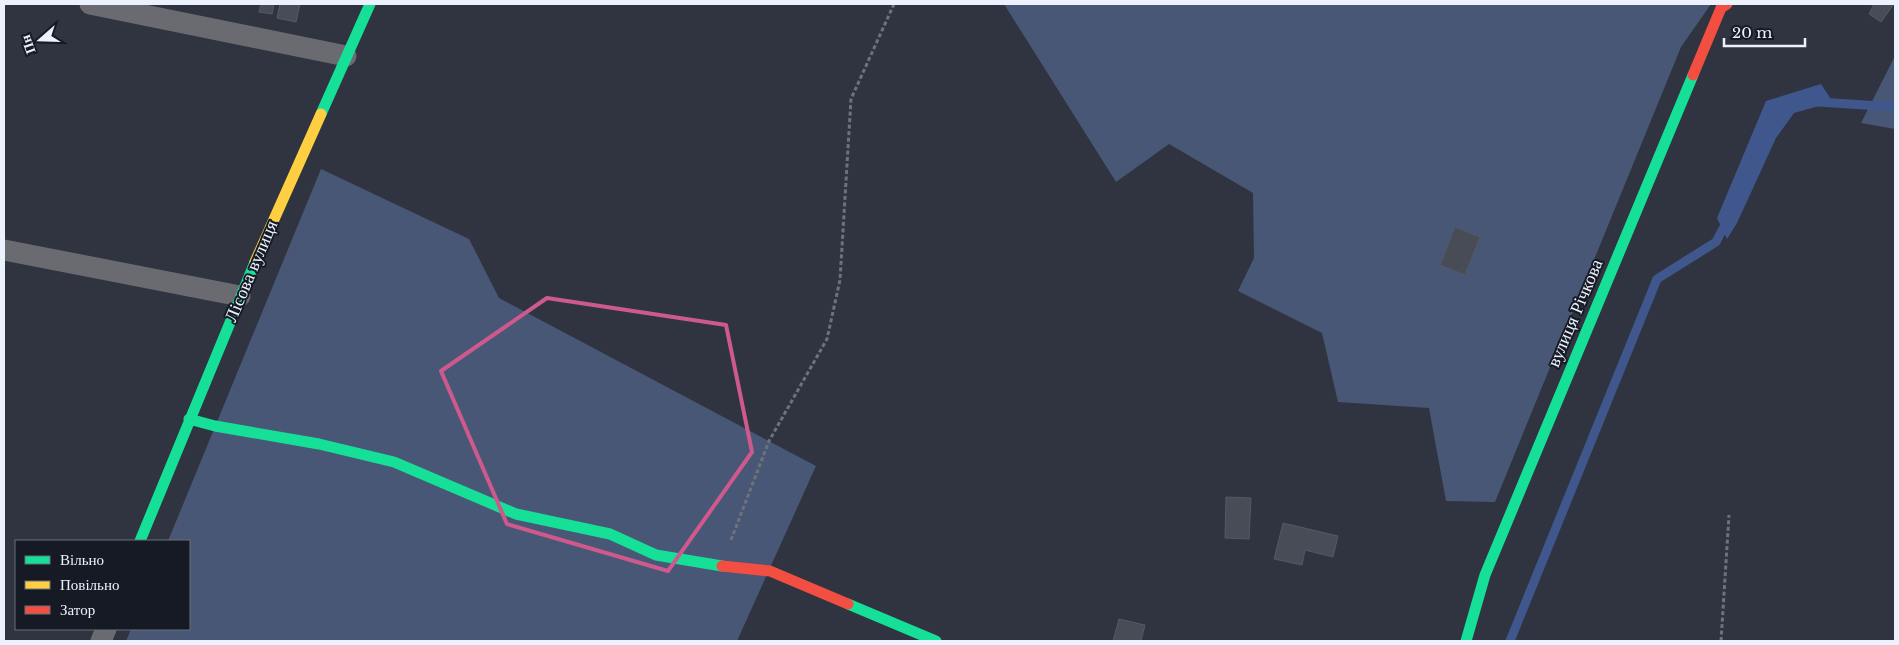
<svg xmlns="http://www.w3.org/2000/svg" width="1899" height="645" viewBox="0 0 1899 645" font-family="'Libre Baskerville',serif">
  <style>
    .green { fill: #485776 }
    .water { fill: #40578d }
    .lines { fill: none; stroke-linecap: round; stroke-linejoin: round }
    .stream { stroke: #40578d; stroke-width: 9 }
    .building { fill: #474c56; stroke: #545963 }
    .path { stroke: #6f7278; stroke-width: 3; stroke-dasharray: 4 2.5; stroke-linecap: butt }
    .street { stroke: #696b71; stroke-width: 21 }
    .fast { stroke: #16e098; stroke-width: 11 }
    .slow { stroke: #ffcf43; stroke-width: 11 }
    .jam { stroke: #f24e42; stroke-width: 11 }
    .marked { fill: none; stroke: #ce598c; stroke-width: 4; stroke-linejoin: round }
    .labels { text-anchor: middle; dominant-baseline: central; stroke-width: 4; stroke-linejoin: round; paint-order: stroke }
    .street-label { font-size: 18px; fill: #ebf1fd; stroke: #151a24 }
  </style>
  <rect width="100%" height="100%" fill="#2f3440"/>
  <path class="green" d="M1004,4H1711L1681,47L1495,502L1446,501L1429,408L1338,402L1322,333L1238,291L1254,258L1253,193L1169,144L1116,182Z
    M1895,56V129L1861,123Z
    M321,169L469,239L499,298L816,466L737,641H126L131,629H189V541H168Z"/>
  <path class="water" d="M1821,84L1833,102L1794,113L1776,138L1737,223L1727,239L1717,218L1766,101Z"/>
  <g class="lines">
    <path class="stream" d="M1818,102L1895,107
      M1510,641L1657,279L1716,242L1727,221"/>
  </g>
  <path class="building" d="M261,4H274L272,14L259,12Z
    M280,4H300L296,22L277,18Z
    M1874,4H1894L1881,22L1869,14Z
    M1455,227L1480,237L1465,275L1440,265Z
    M1226,497L1251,498L1249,539L1225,538Z
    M1283,523L1338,536L1333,557L1305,550L1302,565L1274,559Z
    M1119,619L1145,625L1141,641H1113Z"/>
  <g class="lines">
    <path class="path" d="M731,540L769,441L827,339L840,280L851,99L894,4
      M1721,641L1729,515"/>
    <path class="street" d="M90,4L346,56
      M4,250L240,296
      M101,641L106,629"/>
    <path class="fast" d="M321,114L370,4
      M189,419L215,426L319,444L394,462L516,514L610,534L656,555L722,566
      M140,541L255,262
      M848,604L936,641
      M1466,641L1485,575L1693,75"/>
    <path class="slow" d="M255,262L321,114"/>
    <path class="jam" d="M1693,75L1721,8L1727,4
      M722,566L770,571L848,604"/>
  </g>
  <path class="marked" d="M547,298L726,325L752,452L668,571L507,524L441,371Z"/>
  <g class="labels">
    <g class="street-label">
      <text transform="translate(251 271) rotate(-67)">Лісова вулиця</text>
      <text transform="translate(1575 313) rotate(-67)">вулиця Річкова</text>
    </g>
  </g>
  <rect width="1899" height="645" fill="none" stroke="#ebf1fd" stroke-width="10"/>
  <rect x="15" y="540" width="175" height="90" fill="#151a24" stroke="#6b707b"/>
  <rect x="25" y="556" width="25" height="8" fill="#16e098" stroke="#6b707b"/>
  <text x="60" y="565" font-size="15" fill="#ebf1fd">Вільно</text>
  <rect x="25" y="581" width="25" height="8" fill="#ffcf43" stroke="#6b707b"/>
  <text x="60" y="590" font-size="15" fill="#ebf1fd">Повільно</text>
  <rect x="25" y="606" width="25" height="8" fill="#f24e42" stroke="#6b707b"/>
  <text x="60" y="615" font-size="15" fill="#ebf1fd">Затор</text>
  <g transform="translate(40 40) rotate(250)" stroke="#151a24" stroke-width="4" paint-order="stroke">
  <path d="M0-4L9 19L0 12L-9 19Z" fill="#ebf1fd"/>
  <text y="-8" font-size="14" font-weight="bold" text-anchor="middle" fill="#ebf1fd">Пн</text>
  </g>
  <path d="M1724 38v8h81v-8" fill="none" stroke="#ebf1fd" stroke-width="2.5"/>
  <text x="1732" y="38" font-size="15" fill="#ebf1fd" stroke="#151a24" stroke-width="4" paint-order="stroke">20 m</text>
</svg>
